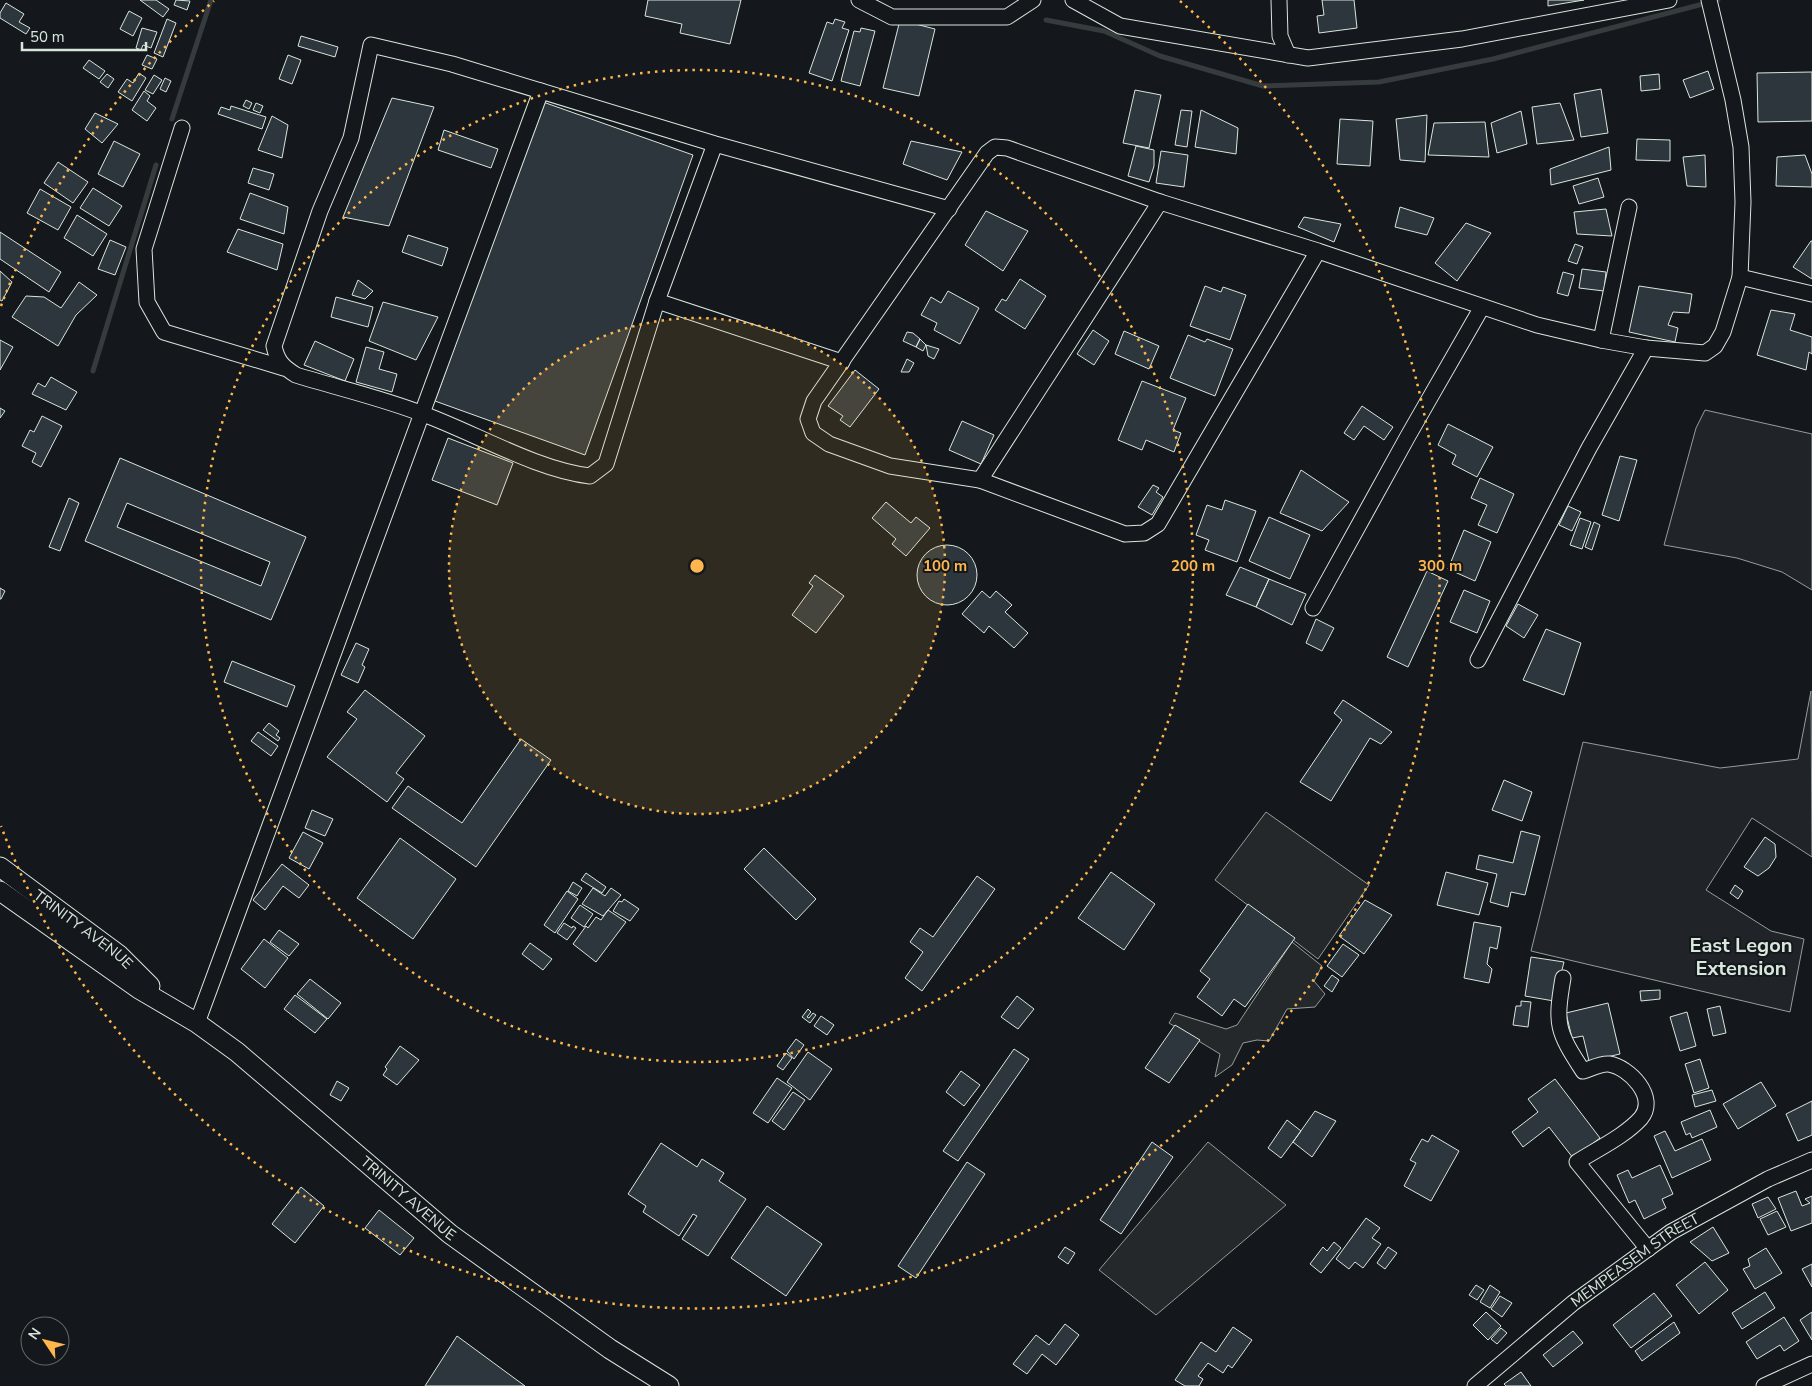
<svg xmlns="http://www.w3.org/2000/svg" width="1812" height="1386" viewBox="0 0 1812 1386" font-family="'Nunito Sans',sans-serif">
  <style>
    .green { fill: #202428; stroke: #939e99 }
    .parking { fill: #24282b; stroke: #939e99 }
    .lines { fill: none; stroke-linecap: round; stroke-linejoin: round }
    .stream { stroke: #363b3e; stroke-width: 5 }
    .building { fill: #2c363c; stroke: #d8e6dc; fill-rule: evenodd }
    .minor-casing { stroke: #d8e6dc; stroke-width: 17 }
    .tertiary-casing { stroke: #d8e6dc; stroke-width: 21 }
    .minor { stroke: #14181c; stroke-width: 15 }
    .tertiary { stroke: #14181c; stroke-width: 19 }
    .ring { fill: none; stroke: #ffb74d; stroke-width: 2.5; stroke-dasharray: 2.5 5 }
    .labels { text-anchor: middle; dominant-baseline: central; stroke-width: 4; stroke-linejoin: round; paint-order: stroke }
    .street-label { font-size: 15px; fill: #d8e6dc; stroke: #14181c }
    .district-label { font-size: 20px; font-weight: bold; fill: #d8e6dc; stroke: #14181c }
    .centre { fill: #ffb74d; stroke: #14181c; stroke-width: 2.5 }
    .ring-label { font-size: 15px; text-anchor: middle; font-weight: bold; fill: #ffb74d; stroke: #14181c; stroke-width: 4; stroke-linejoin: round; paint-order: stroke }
  </style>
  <rect width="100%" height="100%" fill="#14181c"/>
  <path class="green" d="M1705,410L1812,434V590L1782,572L1737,558L1664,545L1696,428Z
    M1811,691L1812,857L1752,818L1706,890L1771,931L1804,939L1790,1012L1531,951L1583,742L1720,768L1798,759Z"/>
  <path class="parking" d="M1266,812L1369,885L1318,959L1215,880Z
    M1292,942L1322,966L1314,981L1325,994L1315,1007L1287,1009L1269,1041L1257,1040L1243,1043L1232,1065L1215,1077L1220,1054L1169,1023L1175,1013L1226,1029L1237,1025Z
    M1208,1142L1286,1205L1156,1315L1099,1270Z"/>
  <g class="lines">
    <path class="stream" d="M1046,20L1104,31L1160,56L1263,86L1379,82L1493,59L1718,0
      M172,119L211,0
      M93,371L156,165"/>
  </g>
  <path class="building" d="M140,0H156L169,9L163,17Z
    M176,0L190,1L187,10L174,5Z
    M648,0H741L730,44L680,33L682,24L645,16Z
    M1322,0H1354L1357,28L1319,33L1317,16L1324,15Z
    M1548,0H1584L1548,6Z
    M6,3L24,14L19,22L30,28L26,34L0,18V13Z
    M129,11L142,18L133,36L120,29Z
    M167,19L176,23L163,57L154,53Z
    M835,19L845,22L842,28L849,30L832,81L809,73L827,22L833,24Z
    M900,20L935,29L919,96L883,88Z
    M142,28L157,32L151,48L143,45L141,50L136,48Z
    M861,28L875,31L860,86L841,81L854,31L860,32Z
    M301,36L338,47L335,57L298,46Z
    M147,55L157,59L152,69L142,65Z
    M288,55L301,60L292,84L279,79Z
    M89,60L105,71L99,79L83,68Z
    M1708,71L1714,89L1690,98L1683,80Z
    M1812,72V121L1758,122L1757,73Z
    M139,73L146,78L132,101L118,92L127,79L133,83Z
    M107,74L114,79L108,88L100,82Z
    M1659,74L1660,89L1641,91L1640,76Z
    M154,75L162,80L153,94L145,90Z
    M165,78L171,81L166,92L160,89Z
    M1601,89L1608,133L1581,137L1574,94Z
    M1135,90L1161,95L1149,148L1123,143Z
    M144,91L150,96L147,101L156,108L147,121L132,110Z
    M392,98L434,107L389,226L343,217Z
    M246,100L252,103L249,109L243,106Z
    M543,102L693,155L585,455L435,401Z
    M256,103L263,106L260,113L253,110Z
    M1560,103L1574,140L1537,144L1532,107Z
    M231,106L266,117L262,129L218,114L221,107L230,110Z
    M1181,110L1192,111L1187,147L1175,145Z
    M1201,110L1238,128L1236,154L1195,147Z
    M1521,111L1527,144L1497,153L1491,123Z
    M95,113L118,124L102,143L85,129Z
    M1427,115L1425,162L1400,160L1396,119Z
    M272,116L288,125L282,158L258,150Z
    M1340,119L1373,121L1370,166L1337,164Z
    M1485,122L1489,157L1428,155L1434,123Z
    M444,130L498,149L491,168L438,150Z
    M1637,139L1670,140V161L1636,160Z
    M114,141L140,154L123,187L98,174Z
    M911,141L962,152L947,180L903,164Z
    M1136,146L1154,150V166L1149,182L1128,176Z
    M1609,147L1611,170L1551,185L1550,169Z
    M1161,151L1188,155L1184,187L1156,183Z
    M1705,155L1706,187L1687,186L1683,157Z
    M1805,155L1812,174V187L1776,186L1777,157Z
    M58,162L88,182L73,203L44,183Z
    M253,168L274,174L269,190L248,183Z
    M1598,178L1604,197L1579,204L1573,186Z
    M93,188L122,206L109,226L80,208Z
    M40,189L71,207L58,230L27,213Z
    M250,193L288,207L284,234L240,219Z
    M1400,207L1434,218L1427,235L1395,227Z
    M1606,209L1612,236L1577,234L1574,212Z
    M986,211L1028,231L1003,271L965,245Z
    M77,215L107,234L93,256L64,238Z
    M1304,217L1341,224L1334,242L1298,227Z
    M1466,223L1491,233L1457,281L1435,263Z
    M238,229L283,244L277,270L227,252Z
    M0,232L61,272L49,292L0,259Z
    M408,235L448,248L442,266L402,252Z
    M110,240L126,247L115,275L98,269Z
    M1811,241H1812V279L1793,267Z
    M1575,244L1583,247L1577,264L1568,261Z
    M1582,269L1606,272L1604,291L1579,288Z
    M0,271L12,282L2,301L0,300Z
    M1563,272L1574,275L1568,296L1557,293Z
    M1020,279L1046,296L1025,329L995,310L1002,299L1006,301Z
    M358,280L373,291L365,299L352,295Z
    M79,282L97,295L76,315L58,346L12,317L26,296L44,297L61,308Z
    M1205,286L1221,292L1223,287L1246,295L1230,340L1190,326Z
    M1639,286L1692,294L1689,313L1673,312L1668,325L1678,328L1675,342L1629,332Z
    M948,291L979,308L960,344L934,330L937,323L921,315L931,297L941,303Z
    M336,297L373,307L368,327L331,317Z
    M383,302L438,317L416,360L369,341Z
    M1771,310L1795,314L1790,330L1812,337V354L1809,352L1806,370L1757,355Z
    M1093,330L1109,341L1094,365L1077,354Z
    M1124,331L1159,346L1149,369L1115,354Z
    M907,332L913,333L920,339L916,347L903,341Z
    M1188,335L1205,342L1207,339L1233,349L1215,396L1170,378Z
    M920,339L926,345L923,351L916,347Z
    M0,340L13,347L0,370Z
    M315,341L354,359L345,381L304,365Z
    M926,345L939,349L934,359L928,356Z
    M366,347L384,352L379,369L397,374L392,392L356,382Z
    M907,359L914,363L909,372H901Z
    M855,370L879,389L850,427L840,420L843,416L828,406Z
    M51,377L77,392L66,410L32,394L38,383L45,387Z
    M1142,381L1186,398L1173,430L1181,433L1174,452L1146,440L1142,450L1118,440Z
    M1362,406L1393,427L1384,440L1364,426L1354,440L1344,433Z
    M0,408L5,411L0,418Z
    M42,416L62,426L41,467L32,462L36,453L22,446L30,430L34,432Z
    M962,421L994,435L981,464L949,450Z
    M1448,424L1493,447L1477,477L1452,464L1456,455L1438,445Z
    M448,438L513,463L497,505L432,480Z
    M1620,456L1637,460L1619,521L1602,515Z
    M120,458L306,537L271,620L85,541ZM127,503L270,562L261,586L117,527Z
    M1301,470L1349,502L1322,531L1280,513Z
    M1480,478L1514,494L1497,533L1478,525L1487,505L1471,498Z
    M1153,485L1159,488L1156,492L1163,497L1152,515L1138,507Z
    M69,498L79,503L60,551L49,547Z
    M1225,500L1256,511L1237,562L1205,550L1209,540L1196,535L1207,505L1222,510Z
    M886,502L911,523L916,517L930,528L906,556L892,544L896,539L872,518Z
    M1568,506L1581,512L1572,531L1559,525Z
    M1269,517L1310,535L1290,579L1249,561Z
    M1580,518L1591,522L1582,549L1570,545Z
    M1594,522L1600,525L1592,550L1585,547Z
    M1464,530L1491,542L1475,581L1448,569Z
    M917 575a30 30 0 1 1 60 0a30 30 0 1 1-60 0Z
    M1240,567L1269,579L1256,607L1226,595Z
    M1427,571L1448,581L1408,667L1387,657Z
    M815,575L844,596L816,633L792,615L813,586L809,583Z
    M1269,579L1306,594L1292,625L1256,607Z
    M0,588L5,591L1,599H0Z
    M1464,590L1490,601L1477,633L1450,622Z
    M982,591L990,598L996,591L1012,605L1005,612L1028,633L1014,648L989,626L984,633L962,614Z
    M1518,604L1538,615L1524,638L1506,626Z
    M1316,619L1334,628L1322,651L1306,643Z
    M1546,629L1581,643L1564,695L1523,680Z
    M356,643L369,649L362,665L365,667L358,683L341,675Z
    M232,661L295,686L287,707L224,682Z
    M365,690L425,736L396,773L404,779L387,802L327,757L357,719L347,712Z
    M1343,700L1392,732L1381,744L1370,738L1331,801L1300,782L1342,720L1334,713Z
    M269,723L279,731L276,735L280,738L278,741L263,730Z
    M258,732L278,746L271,756L251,741Z
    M521,739L551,760L476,867L392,808L408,786L462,823Z
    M1504,780L1532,792L1522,821L1492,810Z
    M312,810L333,819L325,836L305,828Z
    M1521,831L1540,836L1525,895L1511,892L1508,907L1490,902L1497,874L1476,869L1479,855L1513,863Z
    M303,832L323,843L309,869L289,858Z
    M1765,837L1775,844L1776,857L1769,868L1758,876L1744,867Z
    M400,838L456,879L413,939L357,898Z
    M764,848L816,899L796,920L744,869Z
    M282,864L309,885L299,898L283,886L265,910L253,900Z
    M1111,872L1155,904L1124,950L1078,918Z
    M1446,872L1488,883L1479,915L1437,905Z
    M586,873L606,887L602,893L581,880Z
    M977,876L995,889L922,991L905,978L923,952L910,942L920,928L933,937Z
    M573,882L582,888L577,896L568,891Z
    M1735,885L1743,891L1738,899L1730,893Z
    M593,888L605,896L611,888L621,895L603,916L582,904Z
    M567,891L578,899L555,933L544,925Z
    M624,899L639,909L630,921L613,911L619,901L622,902Z
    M1365,900L1392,915L1364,954L1339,936Z
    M1248,904L1295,938L1245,1007L1234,999L1222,1016L1197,997L1210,979L1200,971Z
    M580,905L593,914L584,927L571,918Z
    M608,910L626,922L596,962L573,944L586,926L588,928L596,917L601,920Z
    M1474,922L1501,927L1497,949L1490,947L1487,964L1492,969L1489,983L1464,978Z
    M564,923L572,928L573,926L576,928L567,940L557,933Z
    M279,930L299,944L289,956L270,942Z
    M264,939L288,958L265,988L241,969Z
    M530,943L552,959L543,970L522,954Z
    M1343,944L1359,955L1342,977L1327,966Z
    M1531,957L1564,962L1554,1001L1525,996Z
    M1332,975L1339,980L1332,992L1324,986Z
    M310,979L341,1003L328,1019L297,994Z
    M1660,990V999L1641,1001L1640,991Z
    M295,995L327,1019L315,1033L284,1009Z
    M1017,996L1034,1009L1018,1029L1001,1017Z
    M1521,1001L1531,1002L1528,1027L1513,1025L1516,1006H1521Z
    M1608,1003L1620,1054L1589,1061L1583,1036L1572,1038L1566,1013Z
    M1720,1006L1726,1033L1713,1036L1707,1009Z
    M808,1009L811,1012L807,1017L809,1018L813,1013L816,1015L810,1023L802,1017Z
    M1687,1012L1696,1046L1680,1051L1670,1017Z
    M821,1016L834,1025L827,1035L814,1026Z
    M1175,1025L1200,1040L1169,1083L1145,1068Z
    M796,1039L804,1045L794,1059L787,1051Z
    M400,1046L419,1060L397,1085L383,1075L387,1069L385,1067Z
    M1014,1049L1029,1059L958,1161L943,1151Z
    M808,1052L832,1069L810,1100L787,1082Z
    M786,1053L792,1058L783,1070L777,1066Z
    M1700,1059L1709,1088L1694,1093L1685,1064Z
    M961,1071L980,1085L964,1106L946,1092Z
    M777,1078L792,1088L768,1123L753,1113Z
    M1555,1079L1600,1138L1573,1158L1549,1127L1523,1147L1512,1132L1538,1112L1528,1099Z
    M337,1081L349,1088L341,1101L330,1095Z
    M1761,1082L1776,1106L1738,1129L1723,1104Z
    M1712,1090L1716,1101L1695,1107L1692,1095Z
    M793,1092L805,1100L784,1130L772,1121Z
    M1812,1101V1135L1798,1141L1786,1114Z
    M1710,1110L1717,1127L1692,1138L1690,1133L1686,1135L1681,1122Z
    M1315,1111L1336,1121L1312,1157L1293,1142Z
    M1287,1120L1301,1131L1281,1158L1268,1148Z
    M1665,1131L1675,1151L1702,1139L1711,1160L1672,1178L1654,1136Z
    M1432,1135L1459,1151L1431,1201L1404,1186L1416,1163L1410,1160L1422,1139L1428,1142Z
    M1152,1142L1173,1157L1121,1234L1100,1220Z
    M661,1143L697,1167L702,1159L724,1173L719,1181L746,1199L708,1256L682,1239L697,1216L693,1214L679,1236L643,1212L646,1206L628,1194Z
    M967,1162L985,1174L916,1278L898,1266Z
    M1660,1165L1673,1194L1662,1199L1666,1208L1644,1219L1635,1200L1629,1203L1617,1175L1628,1170L1632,1178Z
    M301,1187L324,1206L295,1243L272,1224Z
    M1796,1191L1802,1206L1810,1203L1805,1199L1812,1196V1223L1791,1231L1778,1198Z
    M1768,1197L1776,1209L1758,1218L1752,1204Z
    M767,1206L822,1244L786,1296L731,1258Z
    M379,1210L414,1238L400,1255L365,1228Z
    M1777,1211L1786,1227L1768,1235L1760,1219Z
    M1366,1218L1380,1228L1372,1238L1381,1244L1363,1268L1355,1262L1349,1269L1336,1259Z
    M1713,1227L1729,1253L1712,1261L1690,1242Z
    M1334,1242L1341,1248L1321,1273L1310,1264L1323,1247L1327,1251Z
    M1065,1247L1075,1253L1068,1264L1058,1257Z
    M1388,1247L1397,1253L1385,1269L1377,1263Z
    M1766,1248L1782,1273L1755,1289L1743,1269L1750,1266L1748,1259Z
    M1705,1262L1728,1290L1699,1314L1676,1285Z
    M1812,1264V1287L1802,1269Z
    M1476,1285L1484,1290L1477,1300L1469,1295Z
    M1490,1285L1500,1292L1490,1308L1480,1302Z
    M1765,1292L1775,1308L1742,1329L1732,1313Z
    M1654,1293L1672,1316L1631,1348L1613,1325Z
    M1500,1296L1512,1303L1502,1317L1491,1309Z
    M1486,1312L1501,1326L1488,1340L1473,1325Z
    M1812,1312V1340L1800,1320Z
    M1784,1317L1799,1341L1784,1351L1780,1345L1757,1359L1746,1342Z
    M1674,1322L1680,1333L1642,1361L1635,1351Z
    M1065,1324L1079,1335L1056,1365L1042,1354L1027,1374L1013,1364L1036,1335L1049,1345Z
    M1233,1327L1252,1340L1232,1368L1228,1365L1223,1373L1208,1363L1198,1376L1203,1379L1199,1386H1185L1175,1380L1201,1342L1216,1352Z
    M1501,1328L1507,1333L1497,1344L1491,1339Z
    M1573,1331L1583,1343L1553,1367L1543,1355Z
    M457,1336L525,1386H425Z
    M1521,1372L1531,1386H1506L1504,1384Z"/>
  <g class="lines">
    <g class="minor-casing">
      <g id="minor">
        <path d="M859,0L892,17H1007L1033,0"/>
        <path d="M1073,0L1120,26L1308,58L1462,39L1669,0"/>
        <path d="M1279,0L1280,36L1288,55"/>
        <path d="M182,128L144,249L147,302L164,332L284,368"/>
        <path d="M715,144L657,301L606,464L590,476C537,470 475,433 423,414C382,398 338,388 296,375C283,367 277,361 274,346L320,211L351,138L371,45L452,64L715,144L949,209"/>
        <path d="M1318,251L1158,524L1144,533L1125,534L980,480L890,466L829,444L813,433L808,419L814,401L987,153L995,147L1007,148L1160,202L1318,251L1537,325L1601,340L1646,348L1705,353L1715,346L1723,332L1740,277L1743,202L1741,147L1733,100L1709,0"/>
        <path d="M1740,277L1812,294"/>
        <path d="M657,301L842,362"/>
        <path d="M1601,340L1629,207"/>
        <path d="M980,480L1160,202"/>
        <path d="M1313,608L1408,436L1482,307"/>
        <path d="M1478,660L1589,448L1646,348"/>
        <path d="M1563,978C1555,1025 1557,1031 1583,1071C1590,1069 1601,1063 1609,1064C1629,1067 1658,1097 1641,1118C1625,1136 1597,1149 1577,1162L1648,1249"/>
        <path d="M197,1023L541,91"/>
        <path id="s1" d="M1475,1386L1573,1303L1671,1232L1768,1179L1812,1160"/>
        <path d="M1764,1386L1812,1364"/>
      </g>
    </g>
    <g class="tertiary-casing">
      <g id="tertiary">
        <path id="s2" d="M0,867L119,955L150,986"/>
        <path id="s3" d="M0,891L139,989L197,1023L237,1052L450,1234L610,1349L669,1386"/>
      </g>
    </g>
    <use href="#minor" class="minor"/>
    <use href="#tertiary" class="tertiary"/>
  </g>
  <circle cx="697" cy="566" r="248" fill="#ffb74d" fill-opacity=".12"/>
  <g class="ring">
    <circle cx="697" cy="566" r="248"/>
    <circle cx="697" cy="566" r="496"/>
    <path d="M1 306A743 743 0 0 1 214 1M1180 1A743 743 0 1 1 1 826"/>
  </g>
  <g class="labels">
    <g class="street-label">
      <text stroke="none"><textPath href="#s2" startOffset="104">TRINITY AVENUE</textPath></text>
      <text stroke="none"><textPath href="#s3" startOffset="512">TRINITY AVENUE</textPath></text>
      <text stroke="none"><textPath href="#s1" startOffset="204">MEMPEASEM STREET</textPath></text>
    </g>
    <g class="district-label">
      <text x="1741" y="945">East Legon<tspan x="1741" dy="23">Extension</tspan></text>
    </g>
  </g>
  <circle cx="697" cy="566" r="8" class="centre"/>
  <g class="ring-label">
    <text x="945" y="571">100 m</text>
    <text x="1193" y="571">200 m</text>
    <text x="1440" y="571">300 m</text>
  </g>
  <g transform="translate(45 1341) rotate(305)"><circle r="24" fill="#14181c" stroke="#626a69"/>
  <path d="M0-4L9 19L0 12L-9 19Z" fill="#ffb74d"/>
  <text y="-8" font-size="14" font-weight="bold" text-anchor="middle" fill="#d8e6dc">N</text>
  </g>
  <path d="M22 42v8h124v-8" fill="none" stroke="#d8e6dc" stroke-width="2.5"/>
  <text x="30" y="42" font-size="15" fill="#d8e6dc" stroke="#14181c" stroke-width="4" paint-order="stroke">50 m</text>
</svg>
